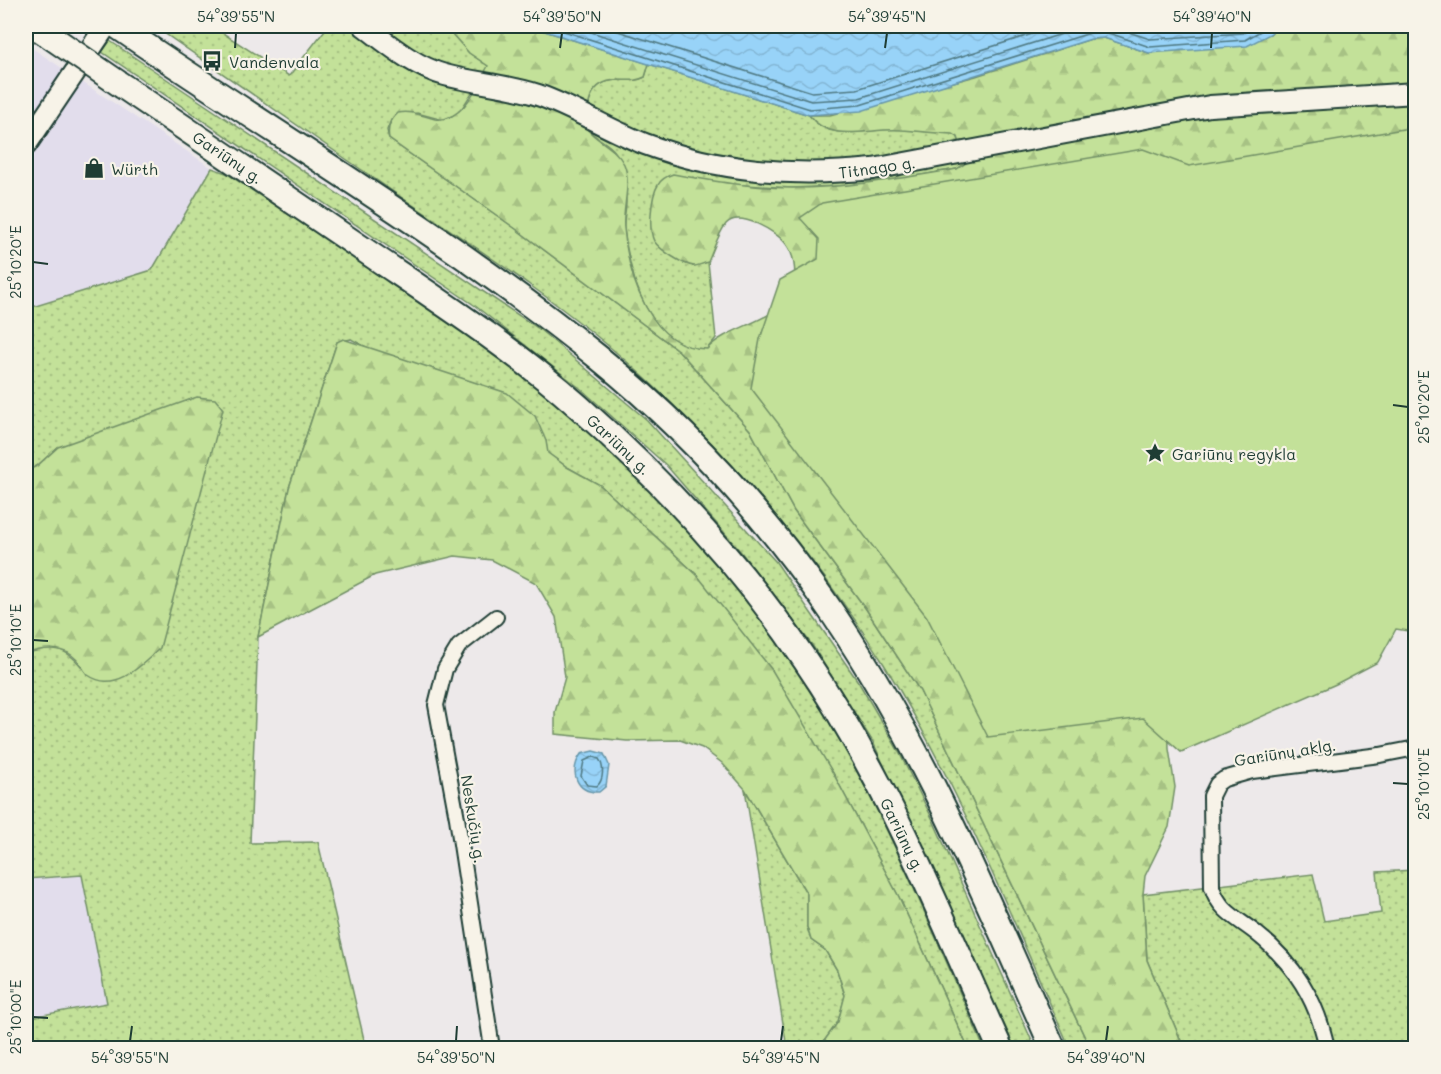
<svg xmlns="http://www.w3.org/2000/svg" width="1441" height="1074" viewBox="0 0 1441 1074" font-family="Mali,sans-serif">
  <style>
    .built { fill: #e2ddec }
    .grass { fill: url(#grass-dots); stroke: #718f66; stroke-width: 1.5 }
    .forest { fill: url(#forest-firs); stroke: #718f66; stroke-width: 1.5 }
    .green { fill: #c3e199; stroke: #718f66; stroke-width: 1.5 }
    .water { fill: url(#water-waves); stroke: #6897aa; stroke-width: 1.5 }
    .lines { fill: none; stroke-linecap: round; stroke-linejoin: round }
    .shore { stroke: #4f7982; stroke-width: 1.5 }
    .street-casing { stroke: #1f3d34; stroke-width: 18 }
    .secondary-casing { stroke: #1f3d34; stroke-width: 24 }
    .highway-casing { stroke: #1f3d34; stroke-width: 28 }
    .street { stroke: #f7f3e8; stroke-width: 14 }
    .secondary { stroke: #f7f3e8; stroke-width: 20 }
    .highway { stroke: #f7f3e8; stroke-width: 24 }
    .highway-bridge-casing { stroke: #1f3d34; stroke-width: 28; stroke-linecap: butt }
    .highway-bridge { stroke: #f7f3e8; stroke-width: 24 }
    .ticks { fill: none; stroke: #1f3d34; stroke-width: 2 }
    .labels { text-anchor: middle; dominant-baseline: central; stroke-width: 4.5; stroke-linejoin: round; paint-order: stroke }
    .poi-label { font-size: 16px; fill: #1f3d34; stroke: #f7f3e8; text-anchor: start }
    .street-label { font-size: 16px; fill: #1f3d34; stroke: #f7f3e8 }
    .neatline { fill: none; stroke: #1f3d34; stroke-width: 2 }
    .ticks-label { font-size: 15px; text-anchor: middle; fill: #1f3d34 }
  </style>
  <defs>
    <pattern id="grass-dots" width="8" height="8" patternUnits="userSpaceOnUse" patternTransform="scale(1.5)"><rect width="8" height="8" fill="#c3e199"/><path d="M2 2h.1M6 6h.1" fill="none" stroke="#a7c284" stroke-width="1.8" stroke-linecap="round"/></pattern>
    <pattern id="forest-firs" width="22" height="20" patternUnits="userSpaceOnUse" patternTransform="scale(1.5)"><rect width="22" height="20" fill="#c3e199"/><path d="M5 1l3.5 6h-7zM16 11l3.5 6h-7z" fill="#a7c284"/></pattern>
    <pattern id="water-waves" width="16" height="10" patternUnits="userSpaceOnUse" patternTransform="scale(1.5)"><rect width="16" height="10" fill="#98d3f8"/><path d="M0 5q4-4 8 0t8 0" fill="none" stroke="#83b6d5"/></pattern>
  </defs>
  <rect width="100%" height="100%" fill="#ede9ea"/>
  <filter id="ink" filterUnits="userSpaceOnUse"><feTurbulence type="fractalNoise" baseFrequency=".0167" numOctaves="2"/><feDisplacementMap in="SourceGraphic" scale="12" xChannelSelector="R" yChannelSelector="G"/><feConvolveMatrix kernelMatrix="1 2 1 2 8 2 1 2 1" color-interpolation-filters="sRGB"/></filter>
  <g filter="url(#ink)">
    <path class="built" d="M26,44L65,70L26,129Z
      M79,80L212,168L152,270L26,309V160Z
      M82,875L107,1003L26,1018V879Z"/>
    <path class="grass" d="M154,26H212L289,76L328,26H445L469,53L489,66L459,113L443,120L417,113L391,120L387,130L389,139L516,229L679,351L750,430L794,511L866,609L920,691L1090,1048H1070C1011,918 958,782 882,661C811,549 725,449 626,361C556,299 475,247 398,195C316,139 235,82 154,26Z
      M110,41L539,329L647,420L776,562L859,683L898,750L933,820L1035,1048H1015L873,742L812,645L741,552L666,465L581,389L474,305L102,52Z
      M649,64L809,115C831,145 870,127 901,129C918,131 935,133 953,133L958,137L966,163L957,169L862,185L791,188L732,184L693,266L708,262L716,338L707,349C649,350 630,277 624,229C623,220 626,211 626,202C626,194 620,158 615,152C609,143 595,138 587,129C587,106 588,81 617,80C628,80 635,82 645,77Z
      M212,168L226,173C385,280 565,385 692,532C739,587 783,649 822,710C887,817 934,935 984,1048H968L899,897L833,773L697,575L600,485L567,467L547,453L546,441L351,339L337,342L289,488L258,637L250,843L318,842L366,1048H26V1018L107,1003L82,875L26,879V654C56,642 70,650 88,675L58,447L37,466L26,471V309L152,270Z
      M745,789L807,894V927L811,940L825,950L837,970L845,996L838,1022L819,1048H787Z
      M1415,870V1048H1184L1147,960L1143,894L1313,874L1324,921L1381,913L1377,872Z"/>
    <path class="forest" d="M445,26H529L649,64L645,77C635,82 628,80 617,80C588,81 587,106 587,129C598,142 616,148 624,164C632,183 622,208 624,228C628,276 650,349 707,349C728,326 778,321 791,293C797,279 796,257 786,244C777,232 739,209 726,224C718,234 713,251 708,262C704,263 698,266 694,266C683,265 660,250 654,241C648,229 651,196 658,185C661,179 667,176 673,174C712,181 752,188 792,188C848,188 902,178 957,169L966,163L958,137L953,134C935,133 918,131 901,130C870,127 831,145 809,115H830L976,76L1091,39L1104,38L1149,53L1270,34L1278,26H1415V82L1401,85L1412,128L1168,709L1169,749L1175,787L1169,827L1145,876L1143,894L1147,960L1184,1048H1090L920,691L866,609L794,511L750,430L679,351L516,229L389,139C387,127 390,121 398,113C412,110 422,116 435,119C463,123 477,86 488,66L469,53Z
      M343,339L507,393L535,416L546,441L548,453L567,467L600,485L697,575L772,670L833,773L899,897L968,1048H819L838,1022L845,995L837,970L825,950L811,940L807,927V894L745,789L722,763L702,748L680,740L627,741L555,734V712L565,677L556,617L536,583L492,560L455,556L375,575L258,637L289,488L337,342Z
      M197,397L215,399L223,409L160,648C142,665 115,694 88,675C84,672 81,664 77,660C64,645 42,648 26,654V471L37,466L58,447Z"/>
    <path class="green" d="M1415,127V632L1396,629L1378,662L1336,684L1181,752L1143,718L988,737L927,617L751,388L760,339L780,280L818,259L819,239L800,218L822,203L1143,149L1189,166Z"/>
    <path class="water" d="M529,26H1278L1270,34L1247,46L1149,53L1104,38L1091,39L861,111L809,115Z
      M593,751L604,754L609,765L606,786L599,792C576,793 569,772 581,754Z"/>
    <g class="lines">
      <path class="shore" d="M548,26L810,109L860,105L1090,33L1106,32L1150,47L1245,40L1269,26
        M572,26L811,101L859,98L1087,26
        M602,26L812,92L857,89L1058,26
        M1110,26L1150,39L1243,33L1256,26
        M1136,26L1151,30L1219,26
        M593,757L599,759C604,766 604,780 597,786L587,785L581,776L584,761Z"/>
      <g class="street-casing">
        <path id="street" d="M492,1048L457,818L436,705L445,669L459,646L496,617
          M1327,1048C1317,1000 1295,964 1256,933C1237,918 1219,911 1212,887L1211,796L1217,784L1224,779L1252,771L1380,755L1416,748"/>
      </g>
      <g class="secondary-casing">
        <path id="secondary" d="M364,26C388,44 415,67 445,75C475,83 508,85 538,95C575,108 609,130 645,144C720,172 794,177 873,169L1210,106L1416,93
          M26,145L106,26"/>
      </g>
      <g class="highway-casing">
        <path id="highway" d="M117,26C277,136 447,235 599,358C683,426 760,510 822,598C920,737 984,894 1053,1048
          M124,87C209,144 294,202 379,260C447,306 517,352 578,406C664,482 741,565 805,660C887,779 941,917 1000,1048"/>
      </g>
      <use href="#street" class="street"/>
      <use href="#secondary" class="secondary"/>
      <use href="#highway" class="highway"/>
      <g class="highway-bridge-casing">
        <path id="highway-bridge" d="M41,30L124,87"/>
      </g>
      <use href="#highway-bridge" class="highway-bridge"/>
    </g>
  </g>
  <path class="ticks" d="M235,48L236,33M560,48L562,33M885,48L887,33M1211,48L1212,33M33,262L48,264M1393,405L1408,407M33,640L48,641M1393,783L1408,784M33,1017L48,1018M130,1041L132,1026M456,1041L457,1026M781,1041L783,1026M1106,1041L1108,1026"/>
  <defs>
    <g id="bus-bare" transform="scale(1.62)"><path d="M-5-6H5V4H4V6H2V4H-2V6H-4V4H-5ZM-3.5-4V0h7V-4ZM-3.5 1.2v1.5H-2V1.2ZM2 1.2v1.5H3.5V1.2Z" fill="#1f3d34" stroke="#f7f3e8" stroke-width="2.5" paint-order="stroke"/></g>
    <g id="shop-bare" transform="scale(1.62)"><path d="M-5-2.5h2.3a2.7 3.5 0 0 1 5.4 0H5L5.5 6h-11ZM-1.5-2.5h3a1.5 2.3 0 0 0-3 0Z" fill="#1f3d34" stroke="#f7f3e8" stroke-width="2.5" paint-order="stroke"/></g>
    <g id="sight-bare" transform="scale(1.62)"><path d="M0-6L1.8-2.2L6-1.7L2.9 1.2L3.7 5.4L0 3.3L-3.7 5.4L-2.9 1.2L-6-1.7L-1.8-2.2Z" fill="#1f3d34" stroke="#f7f3e8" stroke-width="2.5" paint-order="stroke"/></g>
  </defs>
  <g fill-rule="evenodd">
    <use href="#bus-bare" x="212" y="61"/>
    <use href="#shop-bare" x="94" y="168"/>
    <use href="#sight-bare" x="1155" y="453"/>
  </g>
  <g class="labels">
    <g class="poi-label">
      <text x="229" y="61">Vandenvala</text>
      <text x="111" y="168">Würth</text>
      <text x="1172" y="453">Gariūnų regykla</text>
    </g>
    <g class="street-label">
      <text transform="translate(228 157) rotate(34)">Gariūnų g.</text>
      <text transform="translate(877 167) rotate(-8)">Titnago g.</text>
      <text transform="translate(619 444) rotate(43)">Gariūnų g.</text>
      <text transform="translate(1285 752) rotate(-9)">Gariūnų aklg.</text>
      <text transform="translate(474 819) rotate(81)">Neskučių g.</text>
      <text transform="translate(903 835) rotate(64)">Gariūnų g.</text>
    </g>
  </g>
  <rect width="1441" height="1074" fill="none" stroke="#f7f3e8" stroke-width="66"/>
  <rect x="33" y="33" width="1375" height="1008" class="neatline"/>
  <g class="ticks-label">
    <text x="236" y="22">54°39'55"N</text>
    <text x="562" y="22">54°39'50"N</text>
    <text x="887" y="22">54°39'45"N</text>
    <text x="1212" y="22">54°39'40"N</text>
    <text transform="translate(16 262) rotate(-90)" y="5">25°10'20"E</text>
    <text transform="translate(1424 407) rotate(-90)" y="5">25°10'20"E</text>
    <text transform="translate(16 640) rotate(-90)" y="5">25°10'10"E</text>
    <text transform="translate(1424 784) rotate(-90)" y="5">25°10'10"E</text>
    <text transform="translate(16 1017) rotate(-90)" y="5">25°10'00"E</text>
    <text x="130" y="1063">54°39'55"N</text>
    <text x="456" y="1063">54°39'50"N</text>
    <text x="781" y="1063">54°39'45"N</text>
    <text x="1106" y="1063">54°39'40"N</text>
  </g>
</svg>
